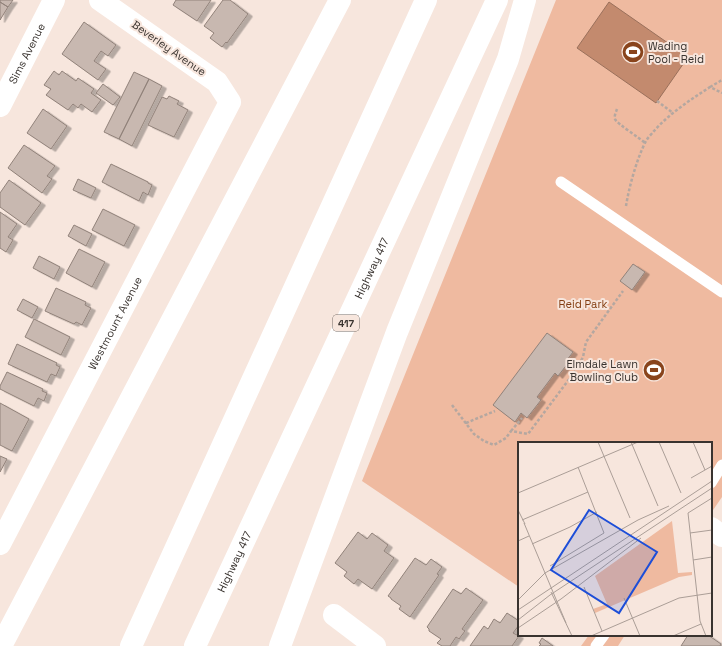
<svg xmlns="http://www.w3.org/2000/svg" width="722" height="646" viewBox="0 0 722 646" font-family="'Space Grotesk',sans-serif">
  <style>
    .green { fill: #efbaa0 }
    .water { fill: #c38a6e; stroke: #9a705b }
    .building { fill: #c8b8b0; stroke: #91827a; filter: url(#shadow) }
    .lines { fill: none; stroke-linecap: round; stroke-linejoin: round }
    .path { stroke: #b4a7a0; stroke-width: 2.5; stroke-dasharray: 3 2; stroke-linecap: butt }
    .lane { stroke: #fff; stroke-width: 11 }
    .street { stroke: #fff; stroke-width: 22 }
    .highway { stroke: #fff; stroke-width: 22 }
    .labels { text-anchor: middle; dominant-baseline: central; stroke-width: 4; stroke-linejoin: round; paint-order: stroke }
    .shield { fill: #f7e6dd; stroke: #726963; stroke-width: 1 }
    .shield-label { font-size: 10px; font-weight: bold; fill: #39332f }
    .poi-label { font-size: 11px; fill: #39332f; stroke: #f7e6dd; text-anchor: start }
    .street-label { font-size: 11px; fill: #39332f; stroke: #f7e6dd }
    .park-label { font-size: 11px; fill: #843d11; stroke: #f7e6dd }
    .inset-road { fill: none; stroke: #ab9e97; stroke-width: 1 }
    .view { fill: #1d4ed8; fill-opacity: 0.15; stroke: #1d4ed8; stroke-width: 2 }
    .inset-edge { fill: none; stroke: #39332f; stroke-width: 2 }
  </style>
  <defs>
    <filter id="shadow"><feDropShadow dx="4.5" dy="2.5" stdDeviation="0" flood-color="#0004"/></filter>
  </defs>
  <rect width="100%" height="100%" fill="#f7e6dd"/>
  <path class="green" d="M556,0H722V497L711,513V443H519V587L362,481Z
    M589,635H625L618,646H581Z"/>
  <path class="water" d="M609,2L688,57L656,103L577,48Z"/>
  <path class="building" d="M0,0H13L8,7L0,2Z
    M176,0H211L197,21L173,5Z
    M223,0H230L248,14L227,43L226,42L222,47L210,38L214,33L204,26Z
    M0,2L8,7L0,20Z
    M84,22L116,45L108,56L101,51L94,61L106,69L98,80L62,54Z
    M54,71L59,75L62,71L76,81L78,78L94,89L91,93L101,100L92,112L81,104L78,108L73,104L68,110L46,95L51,89L44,85Z
    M134,72L149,79L119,139L104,132Z
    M149,79L162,86L132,146L119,139Z
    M103,84L120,97L113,105L96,93Z
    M169,96L179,101L177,104L188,110L174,137L148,125L162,97L167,99Z
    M43,109L67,126L51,149L27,133Z
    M24,145L55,166L47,176L52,179L42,193L8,168Z
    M111,164L148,182V183L152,185L148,195L143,192L139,201L102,182Z
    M78,179L96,188L91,198L73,190Z
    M9,180L41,203L25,225L0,207V193Z
    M103,209L135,225L124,246L92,230Z
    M0,212L17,224L8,237L13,240L6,252L0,248Z
    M74,225L92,234L86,246L68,236Z
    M79,249L105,262L92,287L66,273Z
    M39,256L60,267L54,279L33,268Z
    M633,264L645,272L632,290L620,281Z
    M56,288L86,302L85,305L91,308L82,325L76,322L74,324L45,311Z
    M23,299L38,307L32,318L17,310Z
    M34,319L70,337L61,355L25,337Z
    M547,333L573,352L567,360L569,362L558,376L555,373L537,397L541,400L527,418L521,413L515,422L493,405Z
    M17,344L57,363L56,365L60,367L56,376L51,374L47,382L8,364Z
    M7,372L43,389L42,391L47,393L44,401L38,398L34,406L0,389V386Z
    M0,403L29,419L12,451L0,445Z
    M0,456L7,459L0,472Z
    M358,532L367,539L372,533L388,545L384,551L394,558L372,589L358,579L354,584L344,576L347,572L335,563Z
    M415,558L426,565L431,559L442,567L437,574L439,575L410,617L399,609L401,606L391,599V598L388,596Z
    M466,588L483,600L462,629L465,631L459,639L456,637L450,646H442L437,643L441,639L429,631V629L427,627L453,589L461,594Z
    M507,613L519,621V625L513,633L519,636L512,646H470L484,626L488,629L494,619L500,623Z
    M688,635H708L721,644L720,646H681Z
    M542,638L553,646H539L541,644L539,643Z"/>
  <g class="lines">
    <path class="path" d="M710,87L722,80
      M657,101L673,113
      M617,109C616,112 614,116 615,119C617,124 640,138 645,143
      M626,206C629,187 637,158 646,141C648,137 652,134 654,131C670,113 690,100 710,87L722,93
      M452,405L474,434L484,441L494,445L506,438L511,431L528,434L576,370L583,357L586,342L623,291
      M466,423L495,411
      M511,431L522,418"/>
    <path class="lane" d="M561,182L722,292
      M711,483L722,465
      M596,646L604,635"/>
    <g class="street">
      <path id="s1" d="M0,106L54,0"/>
      <path d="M711,528L722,536"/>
      <path id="s2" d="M0,544L230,102L217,82L100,0"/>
      <path d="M334,615L375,646"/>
    </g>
    <g class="highway">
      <path d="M1,646L340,0"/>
      <path d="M131,646L426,0"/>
      <path id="s3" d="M195,646L497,0"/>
      <path d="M280,646L397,332L508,59L525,0"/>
    </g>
  </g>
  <defs>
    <g id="stadium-disc" transform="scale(1.15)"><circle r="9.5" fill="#89441c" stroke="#f7e6dd"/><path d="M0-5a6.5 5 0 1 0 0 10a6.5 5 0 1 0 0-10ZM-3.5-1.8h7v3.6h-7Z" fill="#fff"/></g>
  </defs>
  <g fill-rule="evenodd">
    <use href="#stadium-disc" x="633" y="52"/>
    <use href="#stadium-disc" x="654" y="370"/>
  </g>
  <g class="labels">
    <rect class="shield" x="333" y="315" width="26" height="16" rx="3"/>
    <g class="shield-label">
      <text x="346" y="323">417</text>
    </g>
    <g class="poi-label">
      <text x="648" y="46">Wading<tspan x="648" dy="13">Pool - Reid</tspan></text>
      <text x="638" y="364" text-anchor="end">Elmdale Lawn<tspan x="638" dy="13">Bowling Club</tspan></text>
    </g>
    <g class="street-label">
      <text transform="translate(169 48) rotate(35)">Beverley Avenue</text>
      <text stroke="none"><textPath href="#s1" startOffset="59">Sims Avenue</textPath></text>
      <text stroke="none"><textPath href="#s3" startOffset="417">Highway 417</textPath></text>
      <text stroke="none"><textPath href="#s2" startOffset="249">Westmount Avenue</textPath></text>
      <text stroke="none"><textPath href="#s3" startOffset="93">Highway 417</textPath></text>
    </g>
    <g class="park-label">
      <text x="583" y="304">Reid Park</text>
    </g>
  </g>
  <g transform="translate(518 442)">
    <rect width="194" height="194" fill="#f7e6dd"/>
    <path d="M154,79L160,131L174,130V133L161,135L77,171L75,167L89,162L77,134Z" fill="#efbaa0"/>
    <path class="inset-road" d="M80,0L112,76M113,0L140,64M141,0L163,51M175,0L187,28M173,36L194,24M0,51L120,0M0,68L7,82M4,78L70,50M6,81L48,181M172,91L194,88M0,99L11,94M14,102L52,85L79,70M175,118L194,115M32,124L86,91L60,25M66,145L84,189M33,150L54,194M106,156L122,194M0,158L27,131L120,78L151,64M0,168L194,39M0,178L32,153L194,46M0,186L43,157L123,96M73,194L161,156L194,151M155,194L183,182M188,194L182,179L170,71L194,56"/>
    <path class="view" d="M71,68L139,110L101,171L33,128Z"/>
    <rect width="194" height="194" class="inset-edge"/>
  </g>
</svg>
